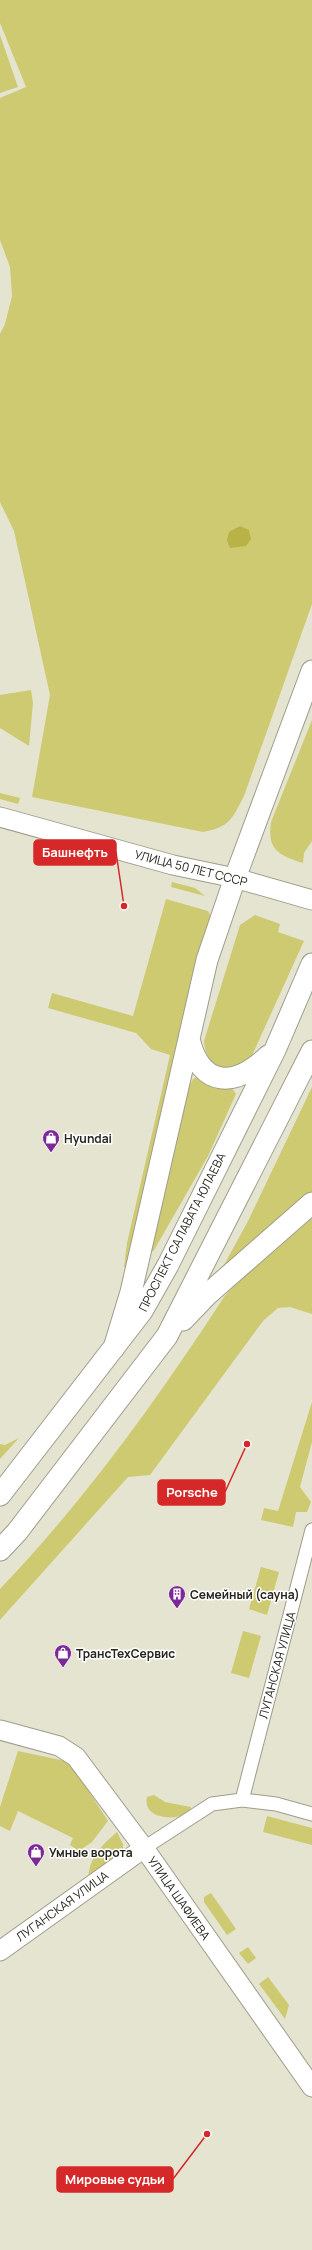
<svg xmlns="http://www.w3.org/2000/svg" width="312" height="2250" viewBox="0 0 312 2250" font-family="Manrope,sans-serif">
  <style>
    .green { fill: #ceca72 }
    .water { fill: #b9b347 }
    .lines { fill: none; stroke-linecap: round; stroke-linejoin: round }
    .street-casing { stroke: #9e9d8b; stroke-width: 15 }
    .secondary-casing { stroke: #9e9d8b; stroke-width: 21 }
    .primary-casing { stroke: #9e9d8b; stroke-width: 23 }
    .street { stroke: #fff; stroke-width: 13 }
    .secondary { stroke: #fff; stroke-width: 19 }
    .primary { stroke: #fff; stroke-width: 21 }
    .labels { text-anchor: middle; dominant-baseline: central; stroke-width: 3; stroke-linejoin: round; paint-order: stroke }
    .street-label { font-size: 12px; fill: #26261f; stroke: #fff }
    .poi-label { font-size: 12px; font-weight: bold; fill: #26261f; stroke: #fff; text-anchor: start }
    .leader { fill: none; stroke: #d62828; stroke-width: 1.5 }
    .callout-dot { fill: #d62828; stroke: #fff; stroke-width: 1.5 }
    .callout { fill: #d62828; stroke: #d62828; stroke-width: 1.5 }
    .callout-label { font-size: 13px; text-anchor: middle; font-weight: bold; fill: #fff }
  </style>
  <rect width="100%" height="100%" fill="#e5e4d1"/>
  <path class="green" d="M0,0H312V604L244,796C232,819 230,827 203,832L32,797L50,695L14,531L0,502V334L5,324L12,296L10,267L0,240V98L26,87L0,23Z
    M0,35L18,87L0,93Z
    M31,690L33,703L29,746L0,728V695Z
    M312,720V841L304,853L303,863C278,855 267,850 271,822Z
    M0,793L20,798L18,804L0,799Z
    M172,882L195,888L205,896L171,887Z
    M166,899L208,911L212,918L132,1270L124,1267L127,1243L170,1055L151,1049L136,1033L48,1008L52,993L133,1016Z
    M255,915L280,924L278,932L304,941L250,1060L243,1067L217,1068C209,1060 205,1053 204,1041L240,925Z
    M197,1077L205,1079L216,1087L232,1088L236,1094L208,1156L153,1252L151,1248L188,1089L193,1079Z
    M312,1087V1197L218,1276L248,1221Z
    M312,1218V1314L290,1307L278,1308L263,1321L150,1475L128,1477L0,1620V1589C85,1500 157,1400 224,1297L238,1281Z
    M312,1402V1442L300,1487L311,1502L307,1512H296L293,1527L261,1520L264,1508L278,1511Z
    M19,1438L0,1459V1444L5,1445Z
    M261,1567L279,1572L267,1615L249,1609Z
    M243,1631L261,1636L249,1678L231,1673Z
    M18,1751L70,1762L108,1821L92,1842L79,1851L70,1845L73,1838L18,1811L10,1831L0,1826V1807Z
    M154,1795L165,1802L191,1807L190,1812C177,1821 142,1820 147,1797Z
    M267,1816L312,1828V1845L263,1832Z
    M117,1832L123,1844V1851L88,1881C89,1857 100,1847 117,1832Z
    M211,1893L236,1929L227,1935L204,1902V1897Z
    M248,1947L256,1958L248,1964L239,1953Z
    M268,1977L289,2005L285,2019L259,1984Z"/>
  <path class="water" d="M240,526L249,530L251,539L246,546L230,548L227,540L229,532Z"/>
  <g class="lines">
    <g class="street-casing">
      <path id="street" d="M242,1800L312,1530
        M144,1848L212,1804L242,1800L276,1804L312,1814"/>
    </g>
    <g class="secondary-casing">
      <path id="secondary" d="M0,817L173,865L235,878L312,900
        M0,1730L59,1746L76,1757L144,1848L312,2087
        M0,1951L144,1848"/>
    </g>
    <g class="primary-casing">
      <path id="primary" d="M189,1039C201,1089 236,1087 268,1056
        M183,1320L208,1294L312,1203
        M114,1348L131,1292L207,960L235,878L312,671
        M0,1495L142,1311L168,1265L275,1050L312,964
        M0,1550L17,1532L167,1336L312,1051"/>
    </g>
    <use href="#street" class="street"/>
    <use href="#secondary" class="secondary"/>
    <use href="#primary" class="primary"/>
  </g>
  <defs>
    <g id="shop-pin" transform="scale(0.9)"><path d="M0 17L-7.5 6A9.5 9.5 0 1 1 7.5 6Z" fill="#7c2998" stroke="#fff"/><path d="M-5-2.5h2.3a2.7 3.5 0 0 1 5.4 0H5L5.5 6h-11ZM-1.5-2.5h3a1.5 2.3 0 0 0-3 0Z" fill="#fff"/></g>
    <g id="building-pin" transform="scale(0.9)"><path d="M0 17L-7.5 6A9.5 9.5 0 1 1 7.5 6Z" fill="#7c2998" stroke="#fff"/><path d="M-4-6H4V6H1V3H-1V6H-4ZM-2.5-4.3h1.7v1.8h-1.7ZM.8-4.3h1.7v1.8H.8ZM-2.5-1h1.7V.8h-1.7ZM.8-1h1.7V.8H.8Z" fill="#fff"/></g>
  </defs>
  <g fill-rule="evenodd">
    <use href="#shop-pin" x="51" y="1138"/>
    <use href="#building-pin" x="177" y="1594"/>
    <use href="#shop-pin" x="63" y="1653"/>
    <use href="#shop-pin" x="36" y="1852"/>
  </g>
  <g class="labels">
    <g class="street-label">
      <text transform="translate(191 868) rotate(14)">УЛИЦА 50 ЛЕТ СССР</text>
      <text transform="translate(182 1232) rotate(-63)">ПРОСПЕКТ САЛАВАТА ЮЛАЕВА</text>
      <text transform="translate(277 1665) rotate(-75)">ЛУГАНСКАЯ УЛИЦА</text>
      <text transform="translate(179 1898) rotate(55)">УЛИЦА ШАФИЕВА</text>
      <text transform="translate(62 1906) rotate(-36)">ЛУГАНСКАЯ УЛИЦА</text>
    </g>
    <g class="poi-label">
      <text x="64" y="1138">Hyundai</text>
      <text x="190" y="1594">Семейный (сауна)</text>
      <text x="76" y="1653">ТрансТехСервис</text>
      <text x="49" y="1852">Умные ворота</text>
    </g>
  </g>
  <path class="leader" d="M124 906L116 852M247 1444L225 1492M207 2134L173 2179"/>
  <g class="callout-dot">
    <circle cx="124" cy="906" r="4"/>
    <circle cx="247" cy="1444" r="4"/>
    <circle cx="207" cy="2134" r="4"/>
  </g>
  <g class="callout">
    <rect x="34" y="840" width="82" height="25" rx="4"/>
    <rect x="158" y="1480" width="67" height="25" rx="4"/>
    <rect x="57" y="2167" width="116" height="25" rx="4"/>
  </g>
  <g class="callout-label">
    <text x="75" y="857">Башнефть</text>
    <text x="192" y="1497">Porsche</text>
    <text x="115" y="2184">Мировые судьи</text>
  </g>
</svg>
